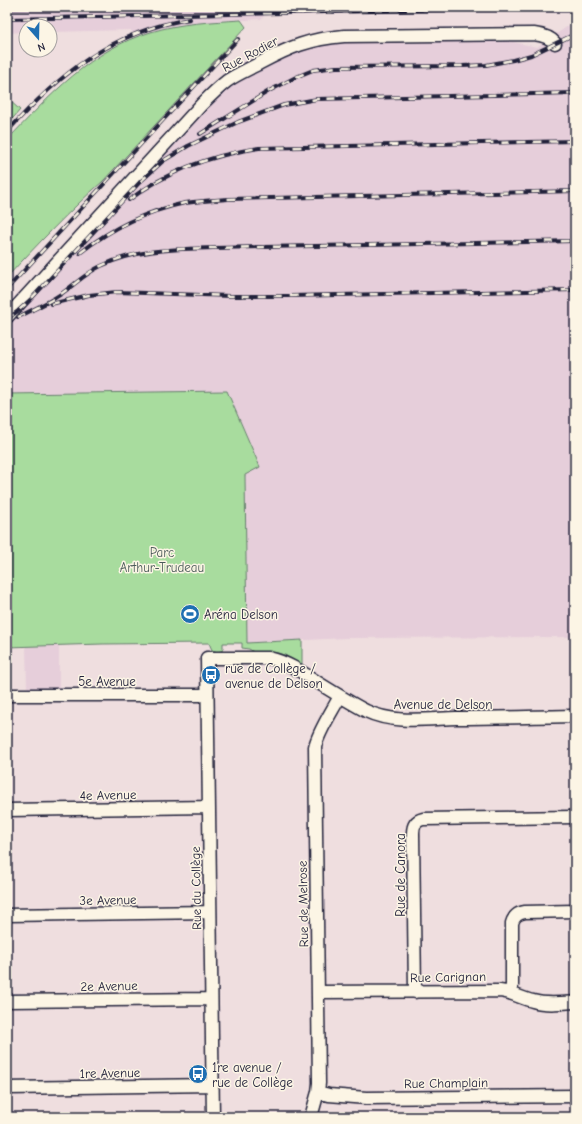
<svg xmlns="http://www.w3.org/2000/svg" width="582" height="1124" viewBox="0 0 582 1124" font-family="'Comic Neue',sans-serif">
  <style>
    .built { fill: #e6ceda }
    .green { fill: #a8dc9e; stroke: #657f6c }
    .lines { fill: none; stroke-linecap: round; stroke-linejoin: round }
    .minor-casing { stroke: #22223b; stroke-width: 15 }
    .minor { stroke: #fcf5e5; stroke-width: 12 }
    .rail-casing { stroke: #22223b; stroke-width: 4 }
    .rail { stroke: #fcf5e5; stroke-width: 2.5; stroke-dasharray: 8; stroke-linecap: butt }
    .labels { text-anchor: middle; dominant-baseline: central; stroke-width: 3; stroke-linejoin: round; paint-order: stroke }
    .street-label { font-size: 13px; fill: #22223b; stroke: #fcf5e5 }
    .park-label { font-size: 13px; fill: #4a5a59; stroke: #fcf5e5 }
    .poi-label { font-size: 13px; fill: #22223b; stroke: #fcf5e5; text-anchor: start }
  </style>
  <rect width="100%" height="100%" fill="#efdedf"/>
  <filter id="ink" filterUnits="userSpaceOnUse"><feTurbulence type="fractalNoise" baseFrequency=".025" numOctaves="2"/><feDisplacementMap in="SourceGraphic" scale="8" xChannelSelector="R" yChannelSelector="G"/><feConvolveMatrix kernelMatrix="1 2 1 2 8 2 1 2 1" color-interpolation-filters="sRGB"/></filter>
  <g filter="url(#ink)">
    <path class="built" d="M7,7H272L261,19L214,22L176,26L151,32L134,38L131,30L50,32V26H26V32L7,33Z
      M571,24H575V637L345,638L247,643L245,475L260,466L227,391L7,394V324L171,144L217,96L235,82L283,58L306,48L333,43H363L497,42H513L537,47Z
      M59,645V690H27L26,646Z"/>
    <path class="green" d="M241,20L246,27L103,181C69,211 38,244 7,277V140C49,97 91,49 151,32C180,23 211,22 241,20Z
      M7,98L20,110L7,125Z
      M227,391L260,467L245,475L247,643L302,640V665L285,655L278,653L254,652L249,649L242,648V643H223V650L218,652L212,650L209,643L102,644L7,647V394Z"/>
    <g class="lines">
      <g class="minor-casing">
        <path id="minor" d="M7,317L202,104C210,96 218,88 227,81C237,74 249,69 260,63C290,47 309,39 344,36L534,34C542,35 550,37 555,43
          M7,695H207
          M7,810L209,807
          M7,915L210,912
          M319,992L500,991C512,992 522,999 533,1001C546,1005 562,1003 575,1002
          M415,992L413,833C413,826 415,821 423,819L575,817
          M511,993L512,985V923C514,916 518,913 525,912L575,911
          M7,1001L211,999
          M7,1088L213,1085
          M318,1092L329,1095L366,1098L575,1096
          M213,1117L207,658H269C287,662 302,672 317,682C333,692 349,702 366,711C393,724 426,719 456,718C496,718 535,717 575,716
          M311,1117L318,1092L319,1083L315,747C318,732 333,710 340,696"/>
      </g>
      <use href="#minor" class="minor"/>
      <g class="rail-casing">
        <path id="rail" d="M7,8L60,7
          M7,19L548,7
          M7,132C58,75 112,31 190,19
          M200,134L269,91L296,77L313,70L336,67L462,66L486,65L513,60L531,55L575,34
          M129,200C167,171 212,155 259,148L575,141
          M80,253C110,229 147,211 185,203C200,201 214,200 228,199L575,191
          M7,289L238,39
          M51,304L89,295L117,292L230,296H290L575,290
          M18,317C32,310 48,303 61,294C74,285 86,273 101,266C136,249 175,249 213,248L575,241
          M7,319L18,311L30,300L140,182L163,161L188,146L238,122L284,105L317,99L575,93"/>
      </g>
      <use href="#rail" class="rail"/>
    </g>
  </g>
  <defs>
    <g id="stadium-disc" transform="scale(1)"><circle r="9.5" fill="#1f6fb2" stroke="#fcf5e5"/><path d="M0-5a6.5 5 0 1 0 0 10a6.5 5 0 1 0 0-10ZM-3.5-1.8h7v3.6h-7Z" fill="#fff"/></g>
    <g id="bus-disc" transform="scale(1)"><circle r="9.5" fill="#1f6fb2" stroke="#fcf5e5"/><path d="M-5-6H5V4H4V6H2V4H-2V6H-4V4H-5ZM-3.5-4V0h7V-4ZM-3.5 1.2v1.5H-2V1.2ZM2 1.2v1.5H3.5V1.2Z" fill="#fff"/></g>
  </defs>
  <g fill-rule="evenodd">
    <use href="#stadium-disc" x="190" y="614"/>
    <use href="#bus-disc" x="211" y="675"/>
    <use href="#bus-disc" x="198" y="1074"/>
  </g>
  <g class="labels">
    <g class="street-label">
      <text transform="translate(250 54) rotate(-28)">Rue Rodier</text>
      <text x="107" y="681">5e Avenue</text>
      <text x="443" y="704">Avenue de Delson</text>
      <text transform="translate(108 795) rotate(-1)">4e Avenue</text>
      <text transform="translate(400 875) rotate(-90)">Rue de Canora</text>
      <text transform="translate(196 888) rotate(-91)">Rue du Collège</text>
      <text transform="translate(108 900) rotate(-1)">3e Avenue</text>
      <text transform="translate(303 904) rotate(-91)">Rue de Melrose</text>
      <text transform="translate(448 977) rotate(-1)">Rue Carignan</text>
      <text transform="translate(109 986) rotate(-1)">2e Avenue</text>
      <text transform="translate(110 1073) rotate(-1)">1re Avenue</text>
      <text transform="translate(446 1083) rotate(-1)">Rue Champlain</text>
    </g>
    <g class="park-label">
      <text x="162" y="552">Parc<tspan x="162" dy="15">Arthur-Trudeau</tspan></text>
    </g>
    <g class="poi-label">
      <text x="204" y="614">Aréna Delson</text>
      <text x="225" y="668">rue de Collège /<tspan x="225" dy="15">avenue de Delson</tspan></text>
      <text x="212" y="1067">1re avenue /<tspan x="212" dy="15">rue de Collège</tspan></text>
    </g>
  </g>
  <rect width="582" height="1124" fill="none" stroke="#fcf5e5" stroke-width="24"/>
  <rect x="12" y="12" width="558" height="1100" fill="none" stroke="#22223b" stroke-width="1.5" filter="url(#ink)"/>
  <g transform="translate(38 38) rotate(160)"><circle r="19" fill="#fcf5e5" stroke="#a5a1a1"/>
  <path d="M0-3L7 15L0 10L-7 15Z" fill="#1f6fb2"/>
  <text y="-6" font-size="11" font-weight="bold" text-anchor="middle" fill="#22223b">N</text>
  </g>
</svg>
